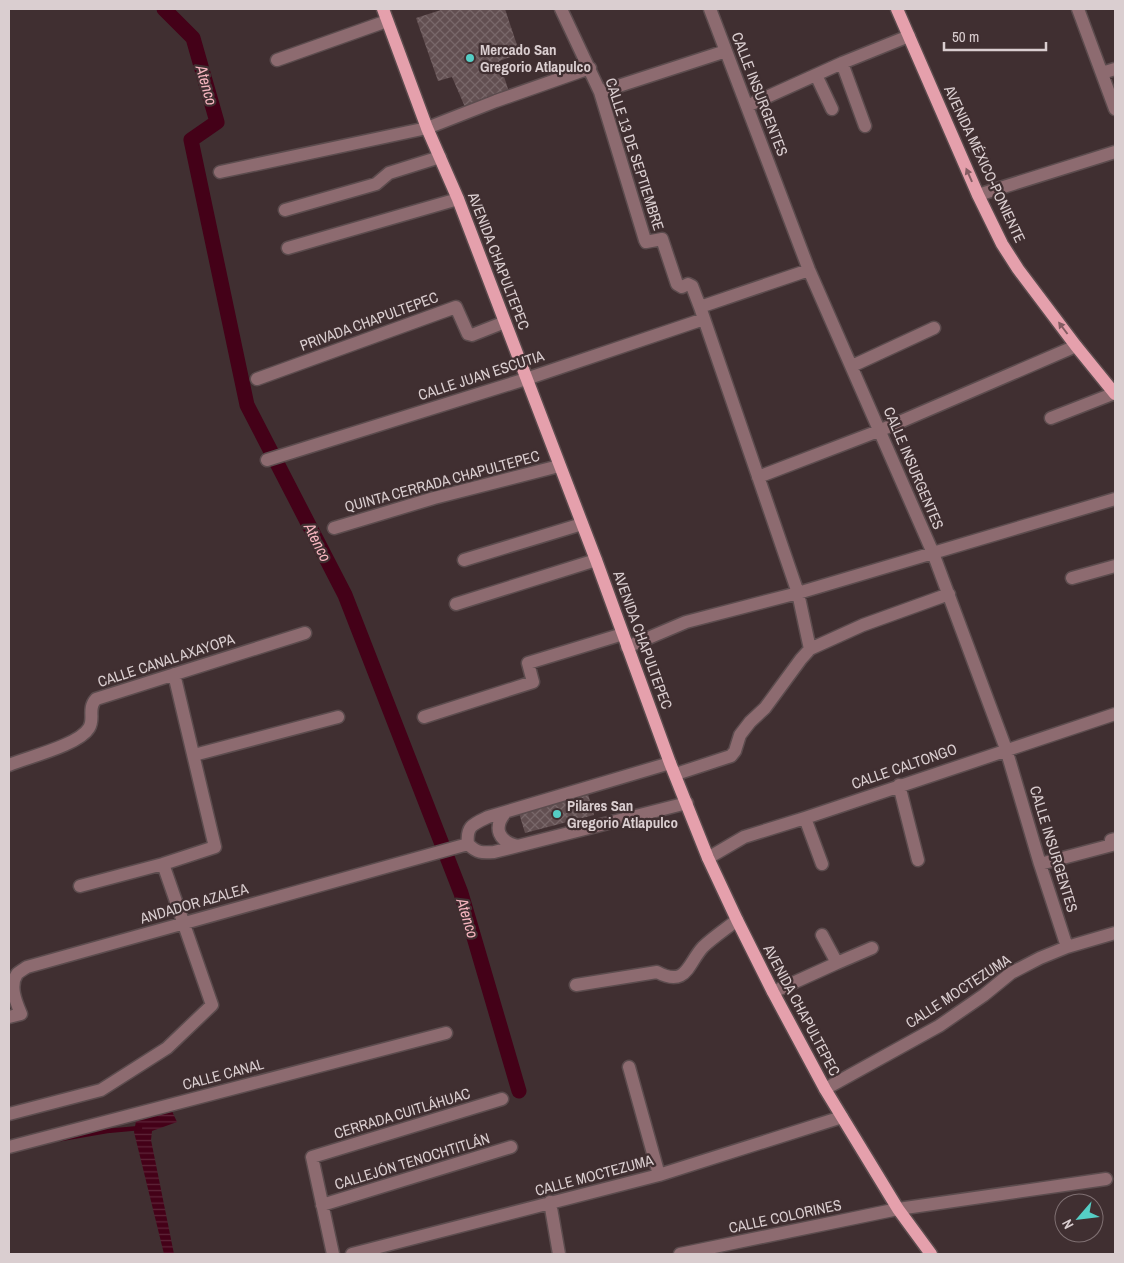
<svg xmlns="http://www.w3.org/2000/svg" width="1124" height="1263" viewBox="0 0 1124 1263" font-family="'Archivo Narrow',sans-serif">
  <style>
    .water { fill: url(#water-rules) }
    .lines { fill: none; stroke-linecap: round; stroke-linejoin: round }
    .stream { stroke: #440118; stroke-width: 4.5 }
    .canal { stroke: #440118; stroke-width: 15 }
    .building { fill: url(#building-cross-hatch) }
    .minor-casing { stroke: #5c4c4e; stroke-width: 15 }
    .major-casing { stroke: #5c4c4e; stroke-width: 15 }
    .minor { stroke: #8d6b70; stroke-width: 12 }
    .major { stroke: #e5a0ac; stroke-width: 12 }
    .oneway { fill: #825c62 }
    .poi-dot { fill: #55cec5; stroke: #402f31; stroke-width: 2 }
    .labels { text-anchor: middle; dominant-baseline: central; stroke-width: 4.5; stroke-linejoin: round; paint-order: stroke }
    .poi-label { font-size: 15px; font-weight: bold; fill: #daced0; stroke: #402f31; text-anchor: start }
    .street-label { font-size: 15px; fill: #daced0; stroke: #402f31 }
    .water-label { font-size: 16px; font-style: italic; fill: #f5b4be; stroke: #402f31 }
  </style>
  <defs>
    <pattern id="water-rules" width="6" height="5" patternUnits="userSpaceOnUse" patternTransform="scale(1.25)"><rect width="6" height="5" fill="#440118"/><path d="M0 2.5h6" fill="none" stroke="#5e2539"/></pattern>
    <pattern id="building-cross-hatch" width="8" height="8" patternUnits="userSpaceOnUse" patternTransform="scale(1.25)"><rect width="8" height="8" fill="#624f51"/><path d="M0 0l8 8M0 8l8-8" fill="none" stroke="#786769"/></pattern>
  </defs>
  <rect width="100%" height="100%" fill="#402f31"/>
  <path class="water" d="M171,1109L177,1122L152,1131L151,1140L174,1254H164L134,1132L136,1121Z"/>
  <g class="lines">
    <path class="stream" d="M61,1139L107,1131L140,1128"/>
    <path class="canal" d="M164,9L193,38L217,122L191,140L247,405L345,595L461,893L519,1091"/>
  </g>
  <path class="building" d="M444,9H505L520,54L499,61L509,92L465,107L452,77L438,81L416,18Z
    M588,794L594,815L525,833L519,813Z"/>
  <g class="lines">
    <g class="minor-casing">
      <path id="minor" d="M561,9L600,92L645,240L646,242L662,239L677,284L682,287L688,284L692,286L700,307
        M710,9L809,270L933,553L1006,749L1040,864L1067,947
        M1078,9L1115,109
        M277,60L387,21
        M842,63L865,126
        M1102,73L1115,69
        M816,75L832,109
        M600,92L726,51
        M747,106L842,63L909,36
        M220,172L427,128L496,101L590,68
        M978,195L1115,152
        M285,210L376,184L389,173L440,157
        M288,248L458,199
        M809,270L700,307L798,593L1115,499
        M852,366L934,328
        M257,379L456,307L468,334L472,335L505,322
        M1051,418L1115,393
        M267,460L526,379L704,319
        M758,477L881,430L1076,346
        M334,528L434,498L559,466
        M464,560L582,524
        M1072,578L1115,566
        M456,604L596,560
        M627,647L686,622L798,593L810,649
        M424,717L533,682L528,663L623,634
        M194,755L338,717
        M9,765C28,757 79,745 89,728C95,719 87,709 96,699L305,633
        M676,774L731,756L735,751L740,735L750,722L765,708L801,659L810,649L863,625L949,594
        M899,785L918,860
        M506,812C492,828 499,842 518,846
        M805,818L822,864
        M468,844C466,826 473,824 488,817L670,763
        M468,844C477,853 482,853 494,852L687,803
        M708,858L744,837L805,818L1115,714
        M1040,864L1112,845L1111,840L1115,839
        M80,886L163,864L215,847L174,674
        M822,935L837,963L872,948
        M576,985L657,972C687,988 688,963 703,947C711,939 727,928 737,920
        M773,992L837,963
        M9,1017L21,1014C16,1002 9,986 17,974C19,972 24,969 27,967L468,844
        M629,1067L659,1175
        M825,1089L939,1026L984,995L1011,973L1040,958L1067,947L1115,933
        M9,1114L101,1090L167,1048L212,1005L163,864
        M9,1147L446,1033
        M550,1202L559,1254
        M322,1205L511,1147
        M333,1254L312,1157L502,1099
        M352,1254L659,1175L842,1117
        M680,1254L898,1209L1106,1179"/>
    </g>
    <g class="major-casing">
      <path id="major" d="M383,9L427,128L458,199L505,322L596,560L670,763L708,858L737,920L773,992L825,1089L898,1209L931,1254
        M897,9L978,195L1002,244L1018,269L1076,346L1115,394"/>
    </g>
    <use href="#minor" class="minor"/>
    <use href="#major" class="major"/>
  </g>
  <defs><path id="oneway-solid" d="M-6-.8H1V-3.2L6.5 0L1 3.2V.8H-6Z" transform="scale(1.25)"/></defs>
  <g class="oneway">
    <use href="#oneway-solid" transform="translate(969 175) rotate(-114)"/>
    <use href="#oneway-solid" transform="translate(1063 328) rotate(-127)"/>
  </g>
  <g class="poi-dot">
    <circle cx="470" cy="58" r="5"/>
    <circle cx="557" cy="814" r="5"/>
  </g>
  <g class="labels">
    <g class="poi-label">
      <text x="480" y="49">Mercado San<tspan x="480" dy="17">Gregorio Atlapulco</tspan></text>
      <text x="567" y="805">Pilares San<tspan x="567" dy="17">Gregorio Atlapulco</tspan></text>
    </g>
    <g class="street-label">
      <text transform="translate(760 94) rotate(69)">CALLE INSURGENTES</text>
      <text transform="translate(635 154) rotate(72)">CALLE 13 DE SEPTIEMBRE</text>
      <text transform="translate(985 164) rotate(65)">AVENIDA MÉXICO-PONIENTE</text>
      <text transform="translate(499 261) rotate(69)">AVENIDA CHAPULTEPEC</text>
      <text transform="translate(369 321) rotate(-20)">PRIVADA CHAPULTEPEC</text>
      <text transform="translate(481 375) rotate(-18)">CALLE JUAN ESCUTIA</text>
      <text transform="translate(914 468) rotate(67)">CALLE INSURGENTES</text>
      <text transform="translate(442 481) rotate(-15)">QUINTA CERRADA CHAPULTEPEC</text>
      <text transform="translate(643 640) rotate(70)">AVENIDA CHAPULTEPEC</text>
      <text transform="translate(166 660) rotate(-18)">CALLE CANAL AXAYOPA</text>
      <text transform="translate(904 766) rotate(-19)">CALLE CALTONGO</text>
      <text transform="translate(1054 849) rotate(73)">CALLE INSURGENTES</text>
      <text transform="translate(194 903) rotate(-16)">ANDADOR AZALEA</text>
      <text transform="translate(958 991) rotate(-33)">CALLE MOCTEZUMA</text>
      <text transform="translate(802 1010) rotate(62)">AVENIDA CHAPULTEPEC</text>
      <text transform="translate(223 1074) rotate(-15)">CALLE CANAL</text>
      <text transform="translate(402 1113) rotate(-17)">CERRADA CUITLÁHUAC</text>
      <text transform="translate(412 1161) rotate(-17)">CALLEJÓN TENOCHTITLÁN</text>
      <text transform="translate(594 1175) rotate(-15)">CALLE MOCTEZUMA</text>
      <text transform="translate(785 1216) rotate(-12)">CALLE COLORINES</text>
    </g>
    <g class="water-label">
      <text transform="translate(207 85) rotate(74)">Atenco</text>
      <text transform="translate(318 542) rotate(63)">Atenco</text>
      <text transform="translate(468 918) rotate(73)">Atenco</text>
    </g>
  </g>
  <rect width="1124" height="1263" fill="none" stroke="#daced0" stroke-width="20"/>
  <g transform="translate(1079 1218) rotate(242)"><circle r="24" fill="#402f31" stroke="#7e6f71"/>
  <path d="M0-4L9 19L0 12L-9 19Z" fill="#55cec5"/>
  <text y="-8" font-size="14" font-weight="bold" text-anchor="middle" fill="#daced0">N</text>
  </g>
  <path d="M944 42v8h102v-8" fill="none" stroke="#daced0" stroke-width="2.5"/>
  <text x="952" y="42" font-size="15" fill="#daced0" stroke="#402f31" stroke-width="4" paint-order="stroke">50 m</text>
</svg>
